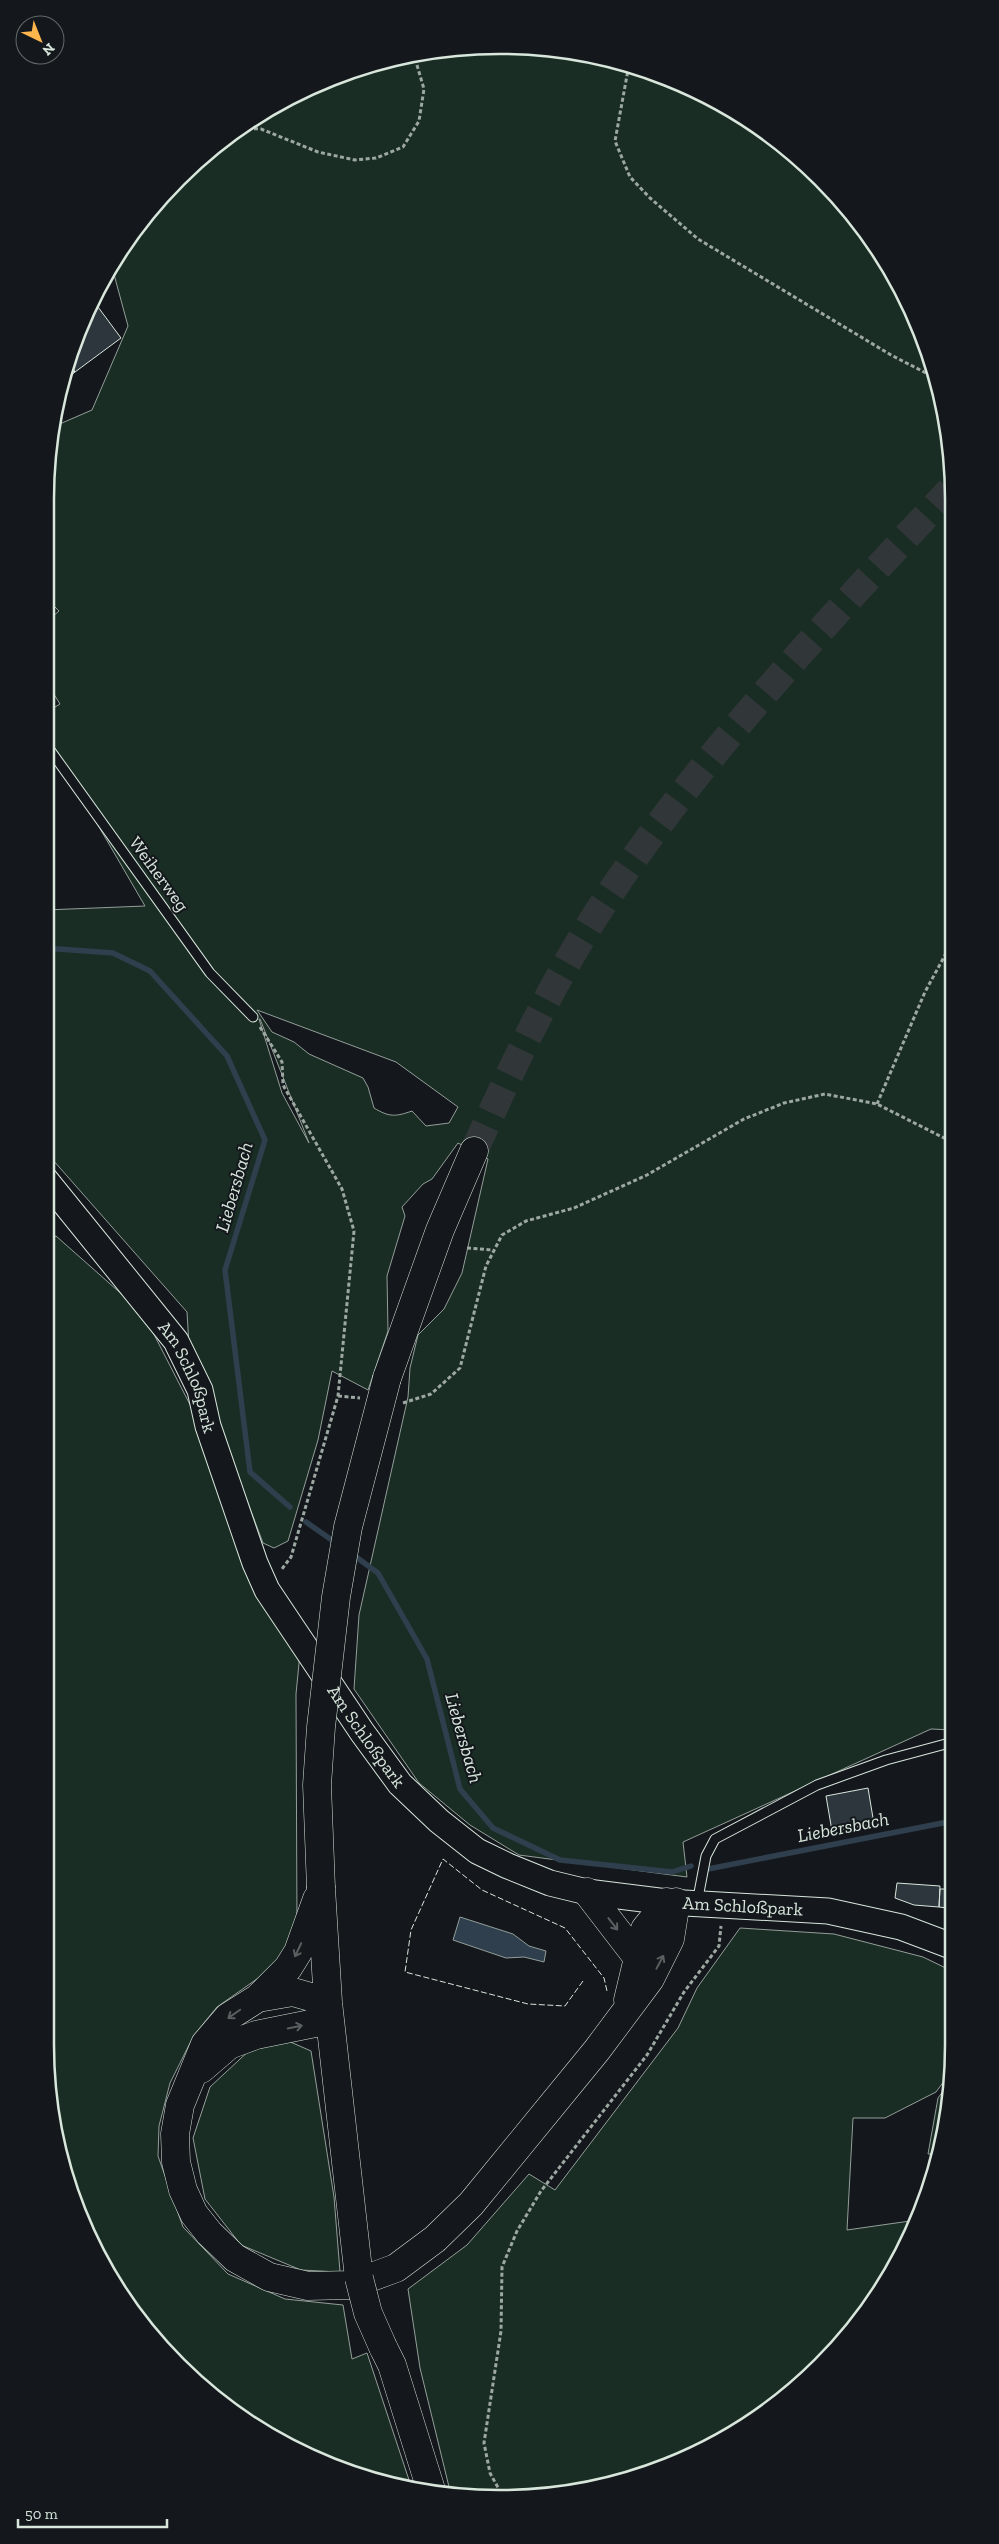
<svg xmlns="http://www.w3.org/2000/svg" width="999" height="2544" viewBox="0 0 999 2544" font-family="'Zilla Slab',serif">
  <style>
    .green { fill: #1a2d24; stroke: #939e99; fill-rule: evenodd }
    .water { fill: #2f3f4d; stroke: #939e99 }
    .lines { fill: none; stroke-linecap: round; stroke-linejoin: round }
    .stream { stroke: #2f3f4d; stroke-width: 5.5 }
    .building { fill: #2c363c; stroke: #d8e6dc }
    .primary-tunnel { stroke: #313739; stroke-width: 28; stroke-dasharray: 28 14; stroke-linecap: butt }
    .lane-casing { stroke: #d8e6dc; stroke-width: 11 }
    .secondary-casing { stroke: #d8e6dc; stroke-width: 27 }
    .primary-casing { stroke: #d8e6dc; stroke-width: 29 }
    .path { stroke: #9da8a2; stroke-width: 3; stroke-dasharray: 4 2.5; stroke-linecap: butt }
    .lane { stroke: #14181c; stroke-width: 9 }
    .secondary { stroke: #14181c; stroke-width: 25 }
    .primary { stroke: #14181c; stroke-width: 28 }
    .primary-bridge-casing { stroke: #d8e6dc; stroke-width: 29; stroke-linecap: butt }
    .primary-bridge { stroke: #14181c; stroke-width: 28 }
    .fence { stroke: #d8e6dc; stroke-width: 1; stroke-dasharray: 6 2.5; stroke-linecap: butt }
    .oneway { stroke: #59605f }
    .labels { text-anchor: middle; dominant-baseline: central; stroke-width: 4; stroke-linejoin: round; paint-order: stroke }
    .street-label { font-size: 18px; fill: #d8e6dc; stroke: #14181c }
    .water-label { font-size: 19px; font-style: italic; fill: #d8e6dc; stroke: #14181c }
    .rim { fill: none; stroke: #d8e6dc; stroke-width: 2.5 }
  </style>
  <rect width="100%" height="100%" fill="#14181c"/>
  <path class="green" d="M530,46L617,61L752,121L841,200L907,299L950,440L953,1730L931,1729L683,1842L687,1877L519,1855L470,1825L419,1783L354,1689L359,1615L408,1397L410,1368L418,1335L444,1309L462,1273L488,1159L458,1143L432,1179L423,1184L402,1207L405,1216L387,1276L388,1331L368,1390L332,1371L318,1440L288,1541L274,1548L263,1543L189,1346L187,1312L45,1151V910L145,906L45,734V713L60,704L45,680V623L59,611L45,597V500L55,426L92,410L128,326L112,267L130,237L152,216L176,183L200,158L273,106L354,69L440,49ZM257,1010L396,1062L458,1107L449,1123L426,1126L412,1111C395,1117 389,1117 374,1108L368,1087L363,1078L309,1054L294,1042L272,1032ZM259,1019H260L309,1143L282,1093Z
    M56,1236L143,1313L202,1428L240,1549L302,1633L296,1694L297,1925L281,1958L264,1974L217,2007L194,2035L170,2083L159,2126L158,2156L183,2227L228,2274L285,2299L343,2305L352,2359L367,2353L412,2489L354,2475L273,2438L158,2344L106,2271L69,2191L45,2044V1240Z
    M740,1928L834,1934L923,1957L954,1972V2044L950,2073L936,2092L885,2118H853L847,2230L917,2220L907,2246L860,2321L752,2423L674,2464L588,2490L451,2495L420,2368L408,2289L467,2245L529,2174L555,2190L678,2028L697,1988Z
    M286,2040L311,2051L334,2197L340,2272L301,2270L241,2245L205,2199L193,2138L210,2087L253,2047Z
    M949,2083L940,2154H928L938,2098Z"/>
  <path class="water" d="M460,1917L513,1934L529,1946L546,1951L544,1962L524,1957L506,1958L453,1940Z"/>
  <g class="lines">
    <path class="stream" d="M45,948L113,953L150,971L227,1056L265,1140L225,1270L250,1472L290,1507
      M306,1522L336,1543
      M352,1554L378,1573L427,1659L460,1789L493,1828L560,1860L672,1872L691,1866
      M708,1869L953,1821"/>
  </g>
  <path class="building" d="M98,307L121,338L75,372L68,362L85,317Z
    M68,362L75,372L60,384L61,382Z
    M45,689L54,704L45,710Z
    M868,1788L874,1824L832,1831L826,1796Z
    M897,1883L940,1886L939,1907L914,1905L895,1898Z
    M940,1889H948L947,1908L939,1907Z"/>
  <g class="lines">
    <path class="primary-tunnel" d="M474,1151C515,1061 557,971 613,889C711,744 832,617 950,490"/>
    <g class="lane-casing">
      <path id="lane" d="M45,743L210,973L253,1017
        M697,1903L706,1856L715,1839L817,1785L886,1760L953,1742"/>
    </g>
    <g class="secondary-casing">
      <g id="secondary">
        <path id="s1" d="M45,1179L176,1341L200,1390L208,1426L255,1563L267,1590L362,1732L400,1784L439,1821L477,1851L508,1866L550,1883L587,1892L667,1902L828,1911L901,1927L954,1947"/>
      </g>
    </g>
    <g class="primary-casing">
      <path id="primary" d="M387,1378L440,1230L474,1151
        M321,1888L328,2002L359,2278
        M587,1892L637,1957
        M258,1998L288,1968L298,1952L317,1899
        M628,2000L645,1929L667,1902
        M328,2002L293,1992L258,1998L228,2017L205,2044L180,2105L175,2134L176,2162L183,2190L194,2214L209,2233L235,2258L269,2277L308,2286L350,2285L396,2268L435,2239L471,2204L597,2050L650,1979L670,1939L676,1902
        M201,2069L229,2045L256,2035L330,2020
        M383,2347L392,2365L432,2493"/>
    </g>
    <path class="path" d="M631,67L628,70L615,141L630,177L650,198L698,239L891,355L926,373L932,382
      M241,128L261,129L318,152L355,160L376,158L403,147L419,121L424,89L414,55
      M260,1027L282,1062L283,1085L342,1189L354,1231L338,1396L291,1557L282,1569
      M877,1104L925,992L951,944
      M467,1248L492,1250
      M338,1396L360,1398
      M403,1403L431,1394L460,1368L486,1266L502,1235L526,1221L574,1208L647,1175L744,1119L784,1103L825,1094L877,1104L952,1142
      M501,2493L490,2473L484,2443L501,2331L502,2267L517,2231L541,2191L647,2055L684,1992L719,1946L721,1926"/>
    <use href="#lane" class="lane"/>
    <use href="#secondary" class="secondary"/>
    <use href="#primary" class="primary"/>
    <g class="primary-bridge-casing">
      <path id="primary-bridge" d="M321,1888L317,1785L321,1727L336,1597L348,1527L387,1378
        M359,2278L368,2313L383,2347"/>
    </g>
    <use href="#primary-bridge" class="primary-bridge"/>
    <path class="fence" d="M583,1981L565,2006L528,2004L405,1972L411,1930L443,1859L482,1890L565,1928L604,1978L607,1991"/>
  </g>
  <defs><path id="oneway-shaft" d="M-6 0H5M1.5-3L5.5 0L1.5 3" fill="none" stroke-width="1.6" stroke-linecap="round" stroke-linejoin="round" transform="scale(1.25)"/></defs>
  <g class="oneway">
    <use href="#oneway-shaft" transform="translate(613 1924) rotate(52)"/>
    <use href="#oneway-shaft" transform="translate(298 1950) rotate(115)"/>
    <use href="#oneway-shaft" transform="translate(660 1962) rotate(-62)"/>
    <use href="#oneway-shaft" transform="translate(234 2014) rotate(145)"/>
    <use href="#oneway-shaft" transform="translate(295 2027) rotate(-11)"/>
  </g>
  <g class="labels">
    <g class="street-label">
      <text transform="translate(159 874) rotate(54)">Weiherweg</text>
      <text stroke="none"><textPath href="#s1" startOffset="246">Am Schloßpark</textPath></text>
      <text stroke="none"><textPath href="#s1" startOffset="651">Am Schloßpark</textPath></text>
      <text stroke="none"><textPath href="#s1" startOffset="1086">Am Schloßpark</textPath></text>
    </g>
    <g class="water-label">
      <text transform="translate(234 1187) rotate(-74)">Liebersbach</text>
      <text transform="translate(464 1738) rotate(74)">Liebersbach</text>
      <text transform="translate(843 1827) rotate(-11)">Liebersbach</text>
    </g>
  </g>
  <path d="M0 0H999V2544H0ZM499 54H500A445 445 0 0 1 945 499V2045A445 445 0 0 1 500 2490H499A445 445 0 0 1 54 2045V499A445 445 0 0 1 499 54Z" fill="#14181c" fill-rule="evenodd"/>
  <path class="rim" d="M499 54H500A445 445 0 0 1 945 499V2045A445 445 0 0 1 500 2490H499A445 445 0 0 1 54 2045V499A445 445 0 0 1 499 54Z"/>
  <g transform="translate(40 40) rotate(137)"><circle r="24" fill="#14181c" stroke="#626a69"/>
  <path d="M0-4L9 19L0 12L-9 19Z" fill="#ffb74d"/>
  <text y="-8" font-size="14" font-weight="bold" text-anchor="middle" fill="#d8e6dc">N</text>
  </g>
  <path d="M18 2519v8h149v-8" fill="none" stroke="#d8e6dc" stroke-width="2.5"/>
  <text x="25" y="2519" font-size="15" fill="#d8e6dc" stroke="#14181c" stroke-width="4" paint-order="stroke">50 m</text>
</svg>
